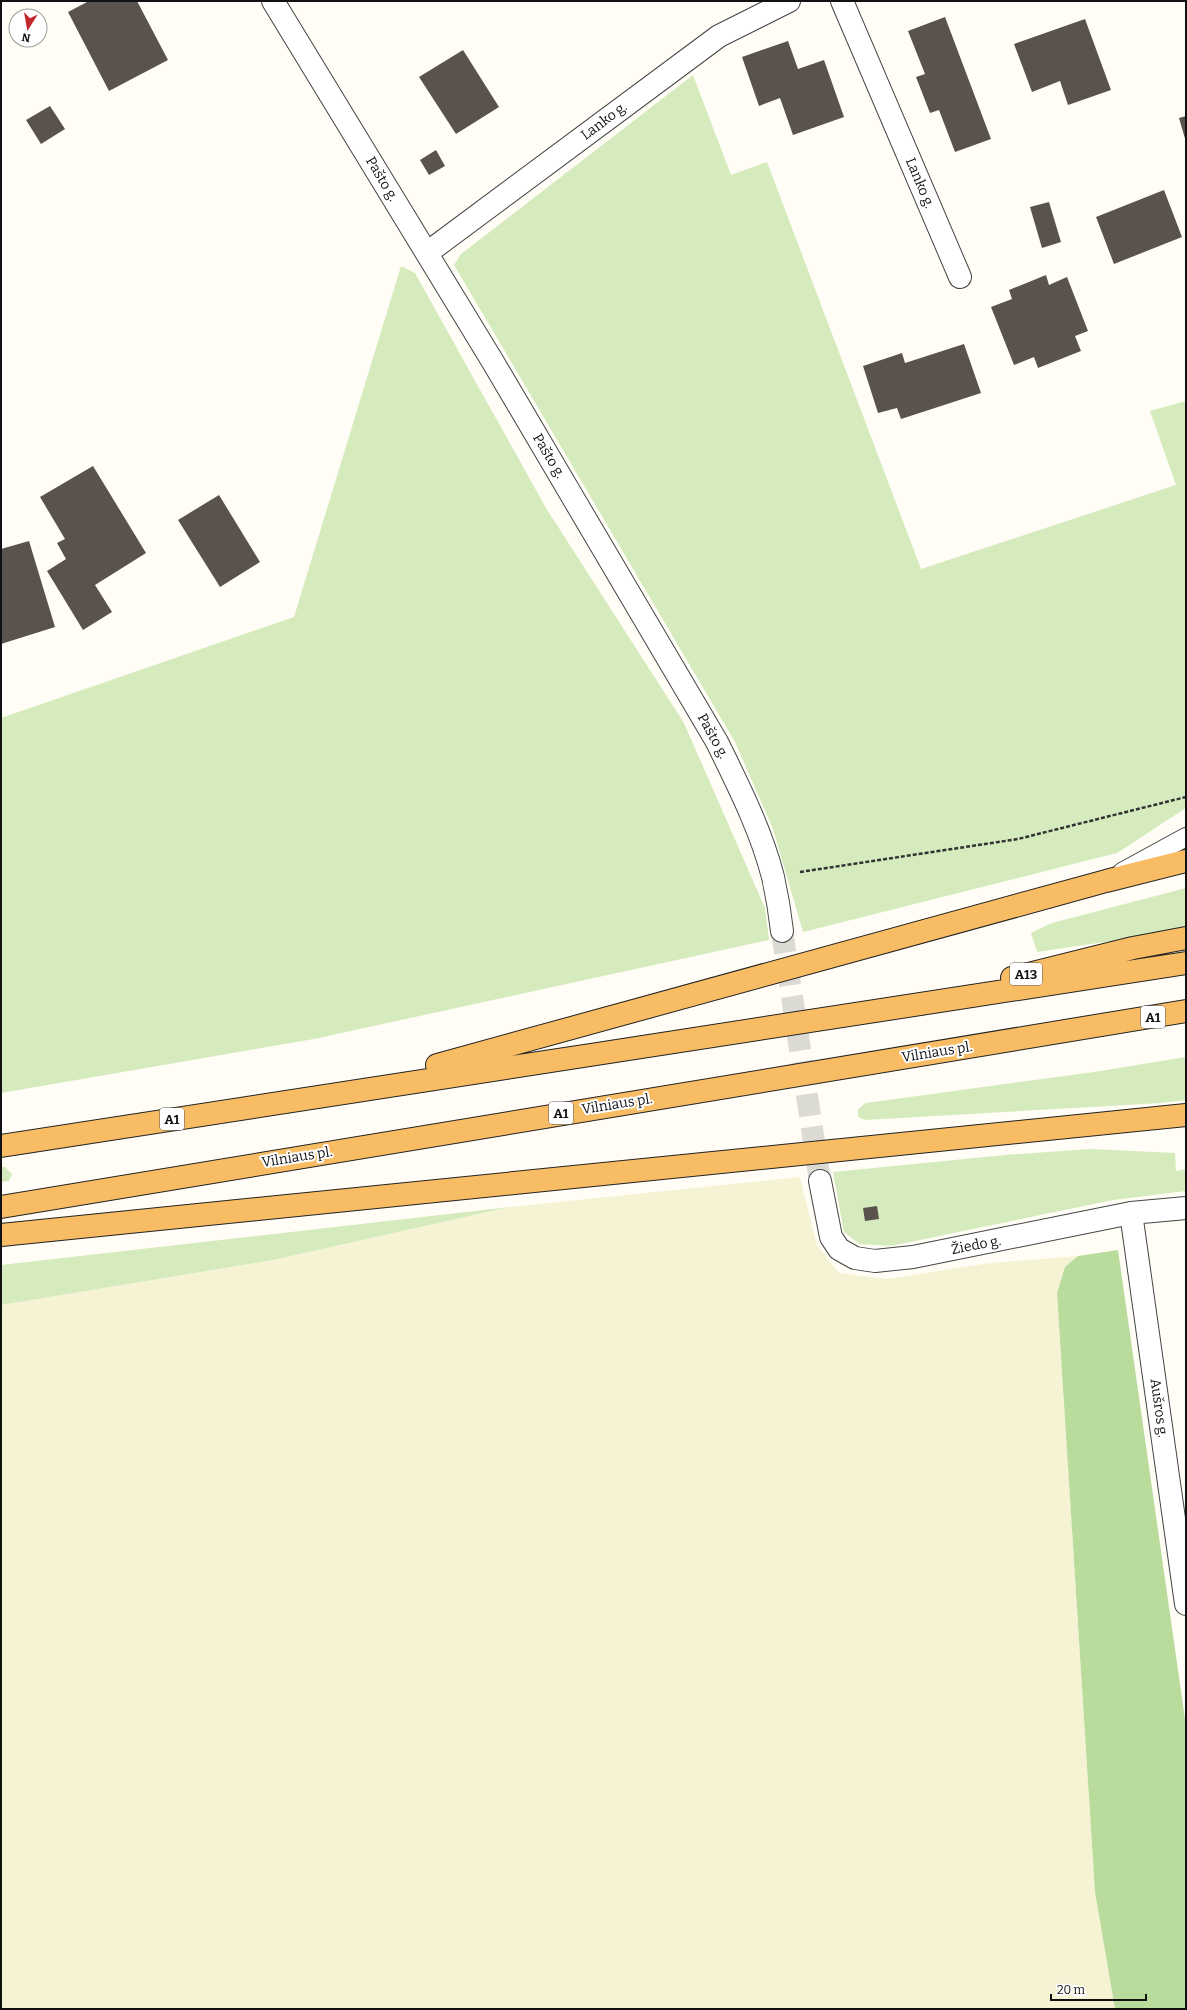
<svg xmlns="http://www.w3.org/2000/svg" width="1187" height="2010" viewBox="0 0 1187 2010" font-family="Bitter,serif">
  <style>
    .farmland { fill: #f6f3d4 }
    .green { fill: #d5ebbd }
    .forest { fill: #b9dc9c }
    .building { fill: #5a524d }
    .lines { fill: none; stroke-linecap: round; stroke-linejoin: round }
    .minor-tunnel { stroke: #dbdad3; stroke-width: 22; stroke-dasharray: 22 11; stroke-linecap: butt }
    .service-casing { stroke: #444; stroke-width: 20 }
    .minor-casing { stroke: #444; stroke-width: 24 }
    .trunk-casing { stroke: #222; stroke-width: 24 }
    .path { stroke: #333; stroke-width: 2.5; stroke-dasharray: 4 2; stroke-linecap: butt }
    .service { stroke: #fff; stroke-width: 18 }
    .minor { stroke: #fff; stroke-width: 22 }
    .trunk { stroke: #f7bc64; stroke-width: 22 }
    .labels { text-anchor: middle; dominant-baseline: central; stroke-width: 4; stroke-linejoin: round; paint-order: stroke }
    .shield { fill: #fff; stroke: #585858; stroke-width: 1 }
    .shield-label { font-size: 13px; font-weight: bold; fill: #111 }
    .street-label { font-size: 14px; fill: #111; stroke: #fff }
  </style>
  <rect width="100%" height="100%" fill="#fffdf5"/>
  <path class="farmland" d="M800,1177L817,1245L839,1273L887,1279L990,1263L1078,1256L1065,1267L1057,1293L1095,1892L1115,2009H1V1305L273,1260L510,1207Z"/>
  <path class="green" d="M693,75L731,175L767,162L921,569L1176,485L1150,411L1186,401V808L1117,853L803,932L773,829L735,742L454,265L461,254Z
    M401,266L415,273L546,508L684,723L765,908L769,940L314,1039L1,1093V718L294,617Z
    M1186,888V926L1112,941L1037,952L1031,933L1052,923Z
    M1186,1057V1100L1161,1103L865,1120L858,1117V1109L866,1103L1094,1072Z
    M1090,1149L1175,1153L1176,1171L1186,1169V1191L1113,1200L891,1246L859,1244L844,1232L833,1172L1005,1155Z
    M1,1167H5L12,1174L9,1181L1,1182Z
    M510,1207L273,1260L1,1305V1265Z"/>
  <path class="forest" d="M1118,1250L1186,1726V2009H1115L1095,1892L1057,1293L1065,1267L1078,1256Z"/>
  <path class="building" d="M89,1H137L168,60L109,91L68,12Z
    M945,17L991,139L955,152L939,110L930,113L916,77L925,74L908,31Z
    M1085,19L1111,90L1068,105L1060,81L1032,92L1014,44Z
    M788,41L798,69L824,60L844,117L793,135L780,98L759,106L742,57Z
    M463,50L499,107L456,134L419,77Z
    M50,106L65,129L41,144L26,120Z
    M1186,116V142L1179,118Z
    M436,150L445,166L429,175L420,160Z
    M1164,190L1182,237L1114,264L1096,217Z
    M1049,202L1061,242L1042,248L1030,207Z
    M1046,275L1049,285L1067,277L1088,331L1075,336L1081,351L1038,368L1034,357L1014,365L991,307L1012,299L1009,290Z
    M964,344L981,393L901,419L897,408L878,413L863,366L902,353L905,363Z
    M93,466L146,553L95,585L112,612L83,630L47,571L66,559L57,543L65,539L40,497Z
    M219,495L260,562L220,587L178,520Z
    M29,541L55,627L1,644V549Z
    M877,1206L879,1219L865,1221L863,1208Z"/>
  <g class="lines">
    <path class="minor-tunnel" d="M782,931L820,1181"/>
    <g class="service-casing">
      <path id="service" d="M1122,872L1186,837"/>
    </g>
    <g class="minor-casing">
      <path id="minor" d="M273,1L493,362L717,742C738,785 761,830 773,877C777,895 780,913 782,931
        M842,1L960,277
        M427,253L719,36L789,1
        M820,1181L831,1237L839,1249L855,1258L875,1261L913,1257L1131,1213L1186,1208
        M1131,1213L1186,1604"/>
    </g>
    <g class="trunk-casing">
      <path id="trunk" d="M1012,978L1133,948L1186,938
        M437,1065L1106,881L1186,861
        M1,1146C396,1083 791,1026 1186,963
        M1,1207L1186,1011
        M1,1235L1186,1115"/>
    </g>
    <path class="path" d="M800,872L1018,839L1186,797"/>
    <use href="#service" class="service"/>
    <use href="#minor" class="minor"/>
    <use href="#trunk" class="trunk"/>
  </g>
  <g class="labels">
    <g class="shield">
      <rect x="1010" y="963" width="32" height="22" rx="3"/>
      <rect x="1141" y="1006" width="24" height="22" rx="3"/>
      <rect x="549" y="1102" width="24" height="22" rx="3"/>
      <rect x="160" y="1108" width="24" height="22" rx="3"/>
    </g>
    <g class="shield-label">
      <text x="1026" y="974">A13</text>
      <text x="1153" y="1017">A1</text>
      <text x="561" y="1113">A1</text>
      <text x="172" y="1119">A1</text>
    </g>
    <g class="street-label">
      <text transform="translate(604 121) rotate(-37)">Lanko g.</text>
      <text transform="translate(382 179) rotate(59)">Pašto g.</text>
      <text transform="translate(920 183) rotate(67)">Lanko g.</text>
      <text transform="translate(549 456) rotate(59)">Pašto g.</text>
      <text transform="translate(713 736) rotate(61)">Pašto g.</text>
      <text transform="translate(937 1052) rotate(-9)">Vilniaus pl.</text>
      <text transform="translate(617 1104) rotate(-9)">Vilniaus pl.</text>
      <text transform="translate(297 1157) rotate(-9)">Vilniaus pl.</text>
      <text transform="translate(976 1245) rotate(-11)">Žiedo g.</text>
      <text transform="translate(1159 1408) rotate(82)">Aušros g.</text>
    </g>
  </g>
  <rect width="1187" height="2010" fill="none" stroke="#111111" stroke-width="4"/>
  <g transform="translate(28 28) rotate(191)"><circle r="19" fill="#ffffff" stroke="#a0a0a0"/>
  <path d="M0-3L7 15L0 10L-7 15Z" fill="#c4262e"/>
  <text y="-6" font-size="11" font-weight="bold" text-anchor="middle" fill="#111111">N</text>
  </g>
  <path d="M1051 1994v6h95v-6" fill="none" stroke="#111111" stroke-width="2"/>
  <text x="1057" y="1994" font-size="12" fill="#111111" stroke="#ffffff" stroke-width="3" paint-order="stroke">20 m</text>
</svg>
